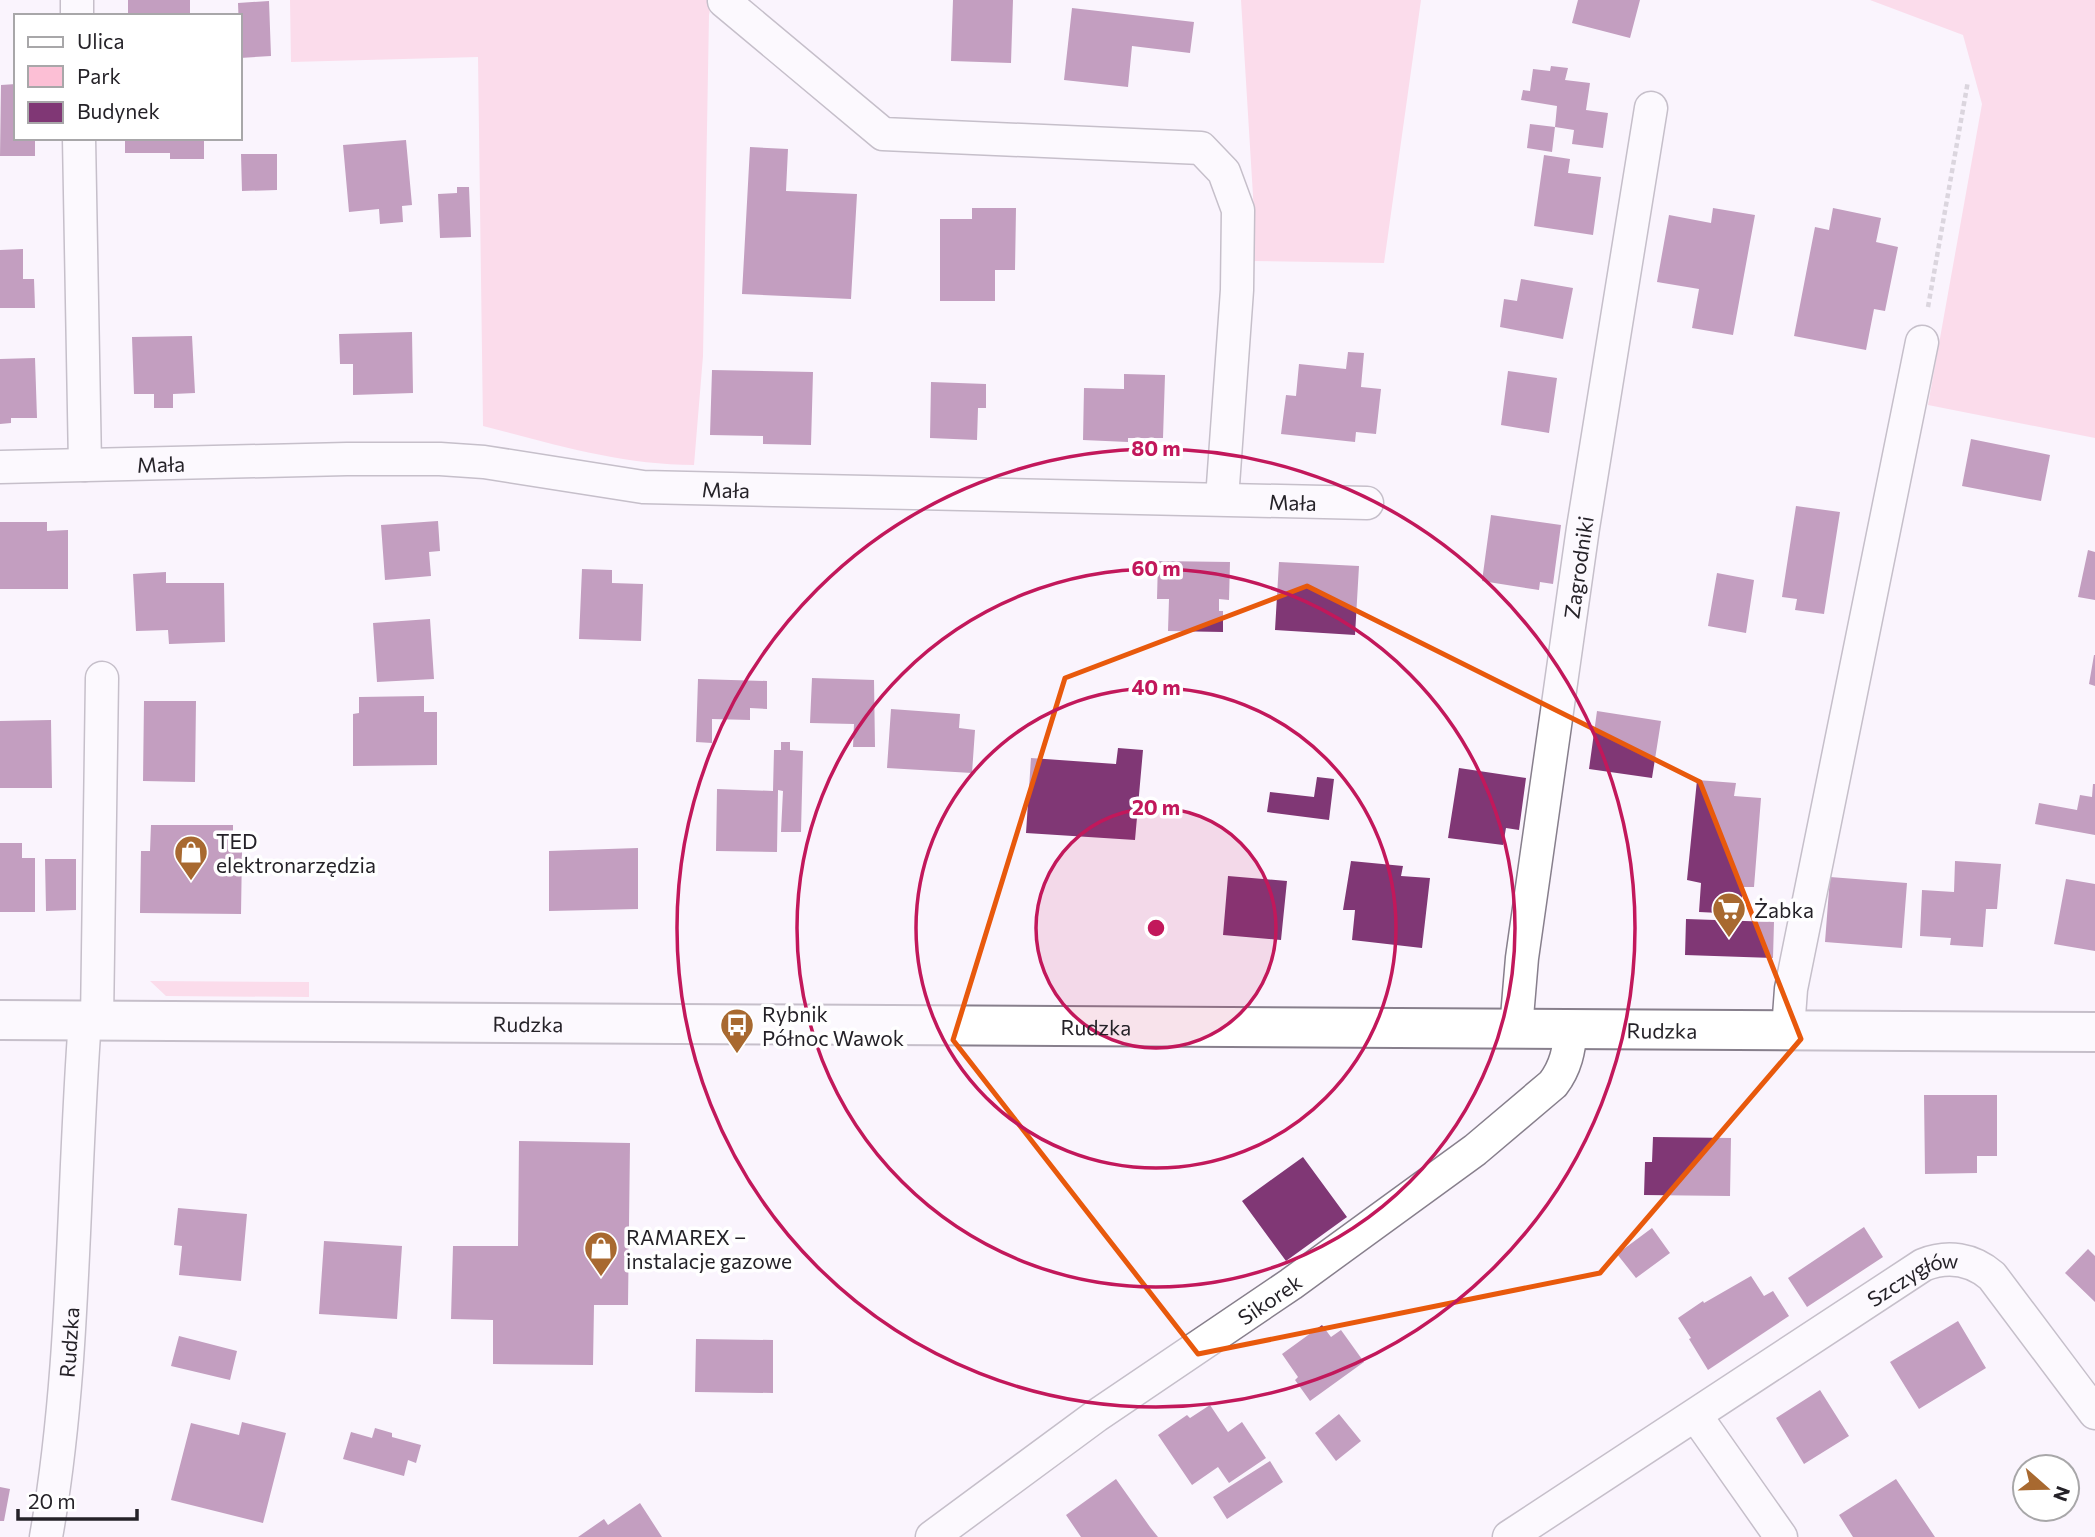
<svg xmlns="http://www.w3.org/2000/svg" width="2095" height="1537" viewBox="0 0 2095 1537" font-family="Commissioner,sans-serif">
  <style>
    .green { fill: #fcbfd5 }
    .building { fill: #803775 }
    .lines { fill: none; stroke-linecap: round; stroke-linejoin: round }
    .minor-casing { stroke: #877f8c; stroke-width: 35 }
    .secondary-casing { stroke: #877f8c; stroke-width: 42 }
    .path { stroke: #b5b0b8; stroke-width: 4.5; stroke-dasharray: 5 3.5; stroke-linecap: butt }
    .minor { stroke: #fff; stroke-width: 32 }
    .secondary { stroke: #fff; stroke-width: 38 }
    .marked { fill: none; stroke: #e8590c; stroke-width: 5; stroke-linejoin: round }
    .ring { fill: none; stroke: #c2185b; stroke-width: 3.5 }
    .labels { text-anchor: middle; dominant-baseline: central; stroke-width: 7; stroke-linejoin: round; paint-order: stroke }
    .street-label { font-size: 21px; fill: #252228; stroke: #fff }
    .poi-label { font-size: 21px; fill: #252228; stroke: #fff; text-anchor: start }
    .centre { fill: #c2185b; stroke: #fff; stroke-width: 3.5 }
    .ring-label { font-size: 21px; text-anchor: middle; font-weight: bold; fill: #c2185b; stroke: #fff; stroke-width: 7; stroke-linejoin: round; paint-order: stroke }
  </style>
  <rect width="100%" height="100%" fill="#faf4fd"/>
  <path class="green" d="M290,0H712L709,15L703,356L694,465C621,465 553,444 483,426L478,57L291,62Z
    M1241,0H1421L1384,263L1252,261L1254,212Z
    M1870,0H2095V438L1928,405L1982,104L1963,35Z
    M150,981L309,982V997L166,996Z"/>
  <path class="building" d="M128,0H190V16H128Z
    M953,0H1013L1011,63L951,61Z
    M1578,0H1640L1630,38L1572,23Z
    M269,1L271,56L240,58L238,3Z
    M1072,8L1194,22L1190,53L1132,46L1128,87L1064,80Z
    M1551,66L1568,68L1565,80L1590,83L1586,110L1608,113L1603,148L1572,144L1574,130L1555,127L1552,152L1527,148L1530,124L1555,127L1557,106L1521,100L1523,90L1530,91L1533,69L1550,71Z
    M16,84V138H35V156H0L1,85Z
    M125,138H204V159H170V153H125Z
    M406,140L412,205L402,206L403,222L380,224L379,209L349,212L343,145Z
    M750,147L788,149L786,191L857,194L851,299L742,294Z
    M241,154H277V190L242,191Z
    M1544,155L1570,159L1568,173L1601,177L1593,235L1534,226Z
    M457,187H469L471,237L440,238L438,194L457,193Z
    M972,208H1016L1015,270H995V301H940V219H972Z
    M1713,208L1755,215L1733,335L1692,328L1699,289L1657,282L1669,215L1711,223Z
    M1833,208L1881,218L1876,242L1898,247L1885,311L1874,309L1866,350L1794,336L1815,227L1829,230Z
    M23,249V279H34L35,308H0V250Z
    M1521,279L1573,288L1563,339L1500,327L1504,299L1517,301Z
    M412,332L413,393L353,395V364H340L339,334Z
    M192,336L195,393L173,394V408H154V394H134L132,337Z
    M1348,352L1364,353L1361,387L1381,389L1376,434L1356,432L1355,442L1281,434L1286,395L1296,396L1299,364L1346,369Z
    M35,358L37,418H11V423L0,424V359Z
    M712,370L813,372L811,445L763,444V436L710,435Z
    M1508,371L1557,378L1549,433L1501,425Z
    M1124,374L1165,375L1163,438H1128V442L1083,440L1084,388L1124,389Z
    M931,382L986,384V408H978L977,440L930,438Z
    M1971,439L2050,455L2041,501L1962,486Z
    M1796,506L1840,512L1824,614L1795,610L1797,599L1782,597Z
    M1491,515L1561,525L1553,584L1540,582L1539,590L1482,581Z
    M438,521L440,551L429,552L431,576L385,580L381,525Z
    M0,522H47V531L68,530V589H0Z
    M2088,550L2095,552V600L2078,597Z
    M1158,561L1230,562L1229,600L1219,599V611H1223V632L1168,631L1169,599H1157Z
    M1279,562L1359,566L1355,635L1275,630Z
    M582,569L612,570V583L643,584L641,641L579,639Z
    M166,572V583H224L225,642L169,644L168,630L136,631L133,574Z
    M1717,573L1754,580L1746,633L1708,626Z
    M430,619L434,679L377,682L373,623Z
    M2094,655H2095V686L2089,684Z
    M812,678L874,680L875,747H853L854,724L810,723Z
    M698,679L767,681V709L750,708V720L712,719V743L696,742Z
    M424,696V712H437V765L353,766V714L359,713V697Z
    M144,701H196L195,782L143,781Z
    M891,709L960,714L959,728L975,730L972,773L887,768Z
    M1597,711L1661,721L1652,778L1589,769Z
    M51,720L52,788H0V721Z
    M781,742H790V750L803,751L801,832H781L783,791L778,790L777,852L716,851L717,789L773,791L774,750H781Z
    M1118,748L1143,750L1135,840L1026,833L1031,758L1116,764Z
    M1459,768L1526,778L1519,830L1506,828L1503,845L1448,838Z
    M1317,777L1334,779L1329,820L1267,812L1270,792L1314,797Z
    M1697,780L1736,783L1734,796L1761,798L1754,887H1743L1740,914L1699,912L1701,883L1687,880Z
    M2093,784H2095V835L2035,824L2039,803L2077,810L2080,795L2092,797Z
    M151,825H233V850H242L241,914L140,913L141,851H150Z
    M0,843H22V858H35V912H0Z
    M638,848V909L549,911V851Z
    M45,859H76V910L46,911Z
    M1351,861L1403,866L1401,876L1430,878L1422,948L1352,940L1355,910H1343Z
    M1955,861L2001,864L1997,909H1986L1983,947L1950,945L1951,938L1920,936L1922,890L1954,892Z
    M1228,876L1287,881L1281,940L1223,935Z
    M1830,877L1907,883L1902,948L1825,942Z
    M2066,879L2095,884V951L2054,944Z
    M1686,919L1774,922L1773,958L1685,955Z
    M1924,1095H1997V1156H1977V1173L1925,1174Z
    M1653,1137L1731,1138L1730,1196L1644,1195L1645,1162H1652Z
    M519,1141L630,1143L628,1305H594L593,1365L493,1364V1320L451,1319L453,1246H518Z
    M1303,1157L1347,1217L1286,1261L1242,1201Z
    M178,1208L247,1214L241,1281L179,1275L182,1246L174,1245Z
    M1864,1227L1883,1257L1807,1307L1788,1278Z
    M1652,1228L1670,1253L1636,1278L1617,1254Z
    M324,1241L402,1246L397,1319L319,1314Z
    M2088,1249L2095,1256V1302L2065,1273Z
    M1751,1276L1764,1296L1773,1291L1789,1316L1708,1370L1689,1339L1691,1338L1678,1318L1703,1301L1704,1303Z
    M1958,1321L1986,1368L1919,1409L1890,1362Z
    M1322,1325L1331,1337L1341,1330L1364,1362L1310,1401L1295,1380L1298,1377L1282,1354Z
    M179,1336L237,1351L230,1380L171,1366Z
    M696,1339L773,1340V1393L695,1392Z
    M1820,1390L1849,1436L1804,1464L1776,1418Z
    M1210,1405L1228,1432L1242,1422L1266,1458L1229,1483L1218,1467L1192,1485L1158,1435L1187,1415L1190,1418Z
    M1339,1414L1361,1441L1336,1461L1315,1433Z
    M242,1422L286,1433L263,1523L171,1500L191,1423L239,1435Z
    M375,1428L392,1433V1437L421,1445L416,1463L408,1460L404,1476L343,1459L351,1432L372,1438Z
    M1270,1461L1283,1482L1227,1519L1213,1497Z
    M1116,1479L1150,1527L1158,1537H1081L1066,1515Z
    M1896,1479L1935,1537H1853L1839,1515Z
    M0,1487L10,1489L4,1521H0Z
    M640,1503L662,1537H578L604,1519L608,1525Z"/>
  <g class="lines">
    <g class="minor-casing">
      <g id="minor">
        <path d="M77,0V16"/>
        <path d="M724,1L883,134L1201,148L1224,172L1238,210L1237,290L1222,499"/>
        <path d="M79,138L85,465"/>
        <path id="s1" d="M0,467L347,459H440L484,462L643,487L1367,503"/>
        <path d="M97,1021L102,678"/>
        <path id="s2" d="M1516,1029L1522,958L1583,528L1651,108"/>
        <path d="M1788,1030L1791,989L1922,342"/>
        <path d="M1696,1416L1781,1537"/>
        <path id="s3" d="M46,1537C76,1367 72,1192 85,1020"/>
        <path id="s4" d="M932,1537L1096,1416L1291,1284L1475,1150L1553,1084C1566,1067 1569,1050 1571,1029"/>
        <path id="s5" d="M1509,1537L1923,1265C1948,1255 1972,1259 1992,1276L2095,1413"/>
      </g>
    </g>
    <g class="secondary-casing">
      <g id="secondary">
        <path id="s6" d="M0,1020L2095,1032"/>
      </g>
    </g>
    <path class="path" d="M1928,307L1968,81"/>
    <use href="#minor" class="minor"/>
    <use href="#secondary" class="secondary"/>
  </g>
  <path d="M0 0H2095V1537H0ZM1307,586L1700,782L1801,1039L1600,1273L1198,1354L953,1040L1065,678Z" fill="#faf4fd" fill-opacity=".55" fill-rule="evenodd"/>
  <path class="marked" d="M1307,586L1700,782L1801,1039L1600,1273L1198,1354L953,1040L1065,678Z"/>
  <circle cx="1156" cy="928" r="120" fill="#c2185b" fill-opacity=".12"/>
  <g class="ring">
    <circle cx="1156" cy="928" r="120"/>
    <circle cx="1156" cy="928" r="240"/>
    <circle cx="1156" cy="928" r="359"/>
    <circle cx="1156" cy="928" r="479"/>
  </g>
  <defs>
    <g id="shop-pin" transform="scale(1.75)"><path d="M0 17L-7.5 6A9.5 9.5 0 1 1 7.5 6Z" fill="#a86930" stroke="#fff"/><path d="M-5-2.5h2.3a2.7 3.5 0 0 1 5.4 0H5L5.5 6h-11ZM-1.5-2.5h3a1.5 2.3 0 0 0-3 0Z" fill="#fff"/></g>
    <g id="supermarket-pin" transform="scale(1.75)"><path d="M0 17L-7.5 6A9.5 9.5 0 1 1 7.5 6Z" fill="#a86930" stroke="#fff"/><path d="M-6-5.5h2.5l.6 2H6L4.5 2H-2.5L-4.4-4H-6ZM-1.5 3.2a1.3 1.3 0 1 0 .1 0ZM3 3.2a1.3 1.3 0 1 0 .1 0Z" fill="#fff"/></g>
    <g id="bus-pin" transform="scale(1.75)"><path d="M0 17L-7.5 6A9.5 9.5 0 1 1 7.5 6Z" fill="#a86930" stroke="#fff"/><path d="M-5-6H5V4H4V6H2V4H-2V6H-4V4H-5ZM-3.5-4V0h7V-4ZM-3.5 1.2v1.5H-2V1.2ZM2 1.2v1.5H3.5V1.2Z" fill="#fff"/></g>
  </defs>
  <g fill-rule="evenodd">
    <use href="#shop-pin" x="191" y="852"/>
    <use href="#supermarket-pin" x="1729" y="909"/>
    <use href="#bus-pin" x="737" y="1025"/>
    <use href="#shop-pin" x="601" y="1248"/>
  </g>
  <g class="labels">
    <g class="street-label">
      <text stroke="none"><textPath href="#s1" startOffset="161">Mała</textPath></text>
      <text stroke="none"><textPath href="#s1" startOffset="728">Mała</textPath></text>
      <text stroke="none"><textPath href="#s1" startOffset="1295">Mała</textPath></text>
      <text stroke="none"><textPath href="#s2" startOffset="466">Zagrodniki</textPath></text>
      <text stroke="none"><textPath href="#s6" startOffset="528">Rudzka</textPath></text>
      <text stroke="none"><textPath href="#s6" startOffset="1096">Rudzka</textPath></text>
      <text stroke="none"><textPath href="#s6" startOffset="1662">Rudzka</textPath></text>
      <text stroke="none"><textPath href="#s5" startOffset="481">Szczygłów</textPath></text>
      <text stroke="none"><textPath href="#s4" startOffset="413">Sikorek</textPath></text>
      <text stroke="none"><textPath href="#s3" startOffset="196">Rudzka</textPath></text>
    </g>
    <g class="poi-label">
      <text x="216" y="840">TED<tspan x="216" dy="24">elektronarzędzia</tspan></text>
      <text x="1754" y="909">Żabka</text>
      <text x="762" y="1013">Rybnik<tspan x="762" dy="24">Północ Wawok</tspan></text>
      <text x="626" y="1236">RAMAREX –<tspan x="626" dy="24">instalacje gazowe</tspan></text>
    </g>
  </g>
  <circle cx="1156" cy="928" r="10" class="centre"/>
  <g class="ring-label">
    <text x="1156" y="456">80 m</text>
    <text x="1156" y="576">60 m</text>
    <text x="1156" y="695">40 m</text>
    <text x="1156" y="815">20 m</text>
  </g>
  <rect x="14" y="14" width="228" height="126" fill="#ffffff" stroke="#a8a7a9" stroke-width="2"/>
  <rect x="28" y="37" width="35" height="10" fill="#ffffff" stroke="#a8a7a9" stroke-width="2"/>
  <text x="77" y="49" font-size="21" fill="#252228">Ulica</text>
  <rect x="28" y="66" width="35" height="21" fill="#fcbfd5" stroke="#a8a7a9" stroke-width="2"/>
  <text x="77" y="84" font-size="21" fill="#252228">Park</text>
  <rect x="28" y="102" width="35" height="21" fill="#803775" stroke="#a8a7a9" stroke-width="2"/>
  <text x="77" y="119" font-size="21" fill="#252228">Budynek</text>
  <g transform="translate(2046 1488) rotate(110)"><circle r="33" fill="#ffffff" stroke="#a8a7a9" stroke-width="2"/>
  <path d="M0-5L12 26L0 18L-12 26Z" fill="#a86930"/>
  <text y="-10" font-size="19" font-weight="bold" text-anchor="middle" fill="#252228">N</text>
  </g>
  <path d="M18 1509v10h119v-10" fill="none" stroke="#252228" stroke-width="3.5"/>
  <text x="28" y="1509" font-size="21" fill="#252228" stroke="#ffffff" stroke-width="5" paint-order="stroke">20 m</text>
</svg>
